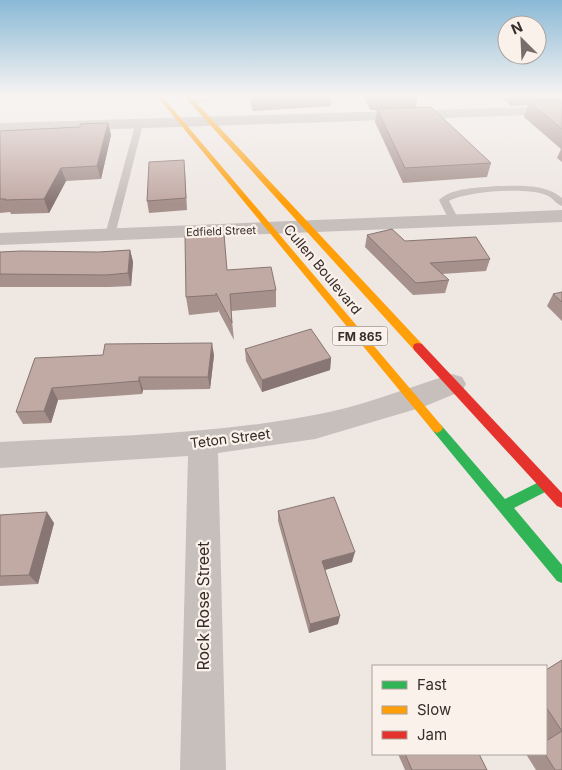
<svg xmlns="http://www.w3.org/2000/svg" width="562" height="770" viewBox="0 0 562 770" font-family="Inter,sans-serif">
  <style>
    .lines { fill: none; stroke-linecap: round; stroke-linejoin: round }
    .lane { fill: #c7bfbb; fill-rule: evenodd }
    .street { fill: #c7bfbb; fill-rule: evenodd }
    .fast { fill: #30b455; fill-rule: evenodd }
    .slow { fill: #ff9f0a; fill-rule: evenodd }
    .jam { fill: #e5322d; fill-rule: evenodd }
    .wall { fill: #a6918d }
    .shaded-wall { fill: #877673 }
    .building { fill: #c1a9a4; stroke: #877673 }
    .labels { text-anchor: middle; dominant-baseline: central; stroke-width: 4.5; stroke-linejoin: round; paint-order: stroke }
    .far-street-label { font-size: 11px; fill: #382c29; stroke: #faf1ea }
    .shield { fill: #faf1ea; stroke: #726763; stroke-width: 1 }
    .shield-label { font-size: 12px; font-weight: bold; fill: #382c29 }
    .street-label { font-size: 14px; fill: #382c29; stroke: #faf1ea }
    .near-street-label { font-size: 16px; fill: #382c29; stroke: #faf1ea }
  </style>
  <rect width="100%" height="100%" fill="#eee7e2"/>
  <g class="lines">
    <path class="lane" d="M208,95H215L212,100L192,105L189,103L207,98Z
      M136,122L143,124L115,235L110,238L105,235Z
      M496,186C517,186 545,183 562,198V206C556,204 552,197 546,195C527,187 467,191 449,201L459,220L454,223L449,220L439,200C453,187 478,188 496,186Z"/>
    <path class="street" d="M562,106V114L0,133V123Z
      M562,210V222L0,245V233Z
      M452,374L462,377L466,384L462,391L423,407L315,439L218,453L226,770H180L188,456L0,468V442C105,436 211,435 314,415C361,407 406,388 452,374Z"/>
    <path class="fast" d="M437,423L441,425L505,499L541,481L546,479L551,481L553,485L551,489L514,508L562,565V583L557,581L433,431L431,428L433,425Z"/>
    <path class="slow" d="M156,95H161L441,425L443,428L441,431L437,433L433,431Z
      M183,95H189L422,344L423,347L422,350H414Z"/>
    <path class="jam" d="M418,343L422,344L562,493V508L557,506L414,350L413,347L414,344Z"/>
  </g>
  <path class="wall" d="M248,95H331V106L253,111Z
    M363,95H418L416,108L491,163L487,177L403,183L375,122L377,110H370Z
    M499,95H562V162L557,158L561,149L524,117L528,105L511,106Z
    M108,123L111,135L101,179L66,181L49,213L11,214L10,212L0,213V131L80,127Z
    M185,171L187,210L149,213L147,201Z
    M367,235L405,241L490,259L486,271L442,274L449,280L445,293L413,295L365,247Z
    M130,250L133,262L131,286L109,287H0V252H99Z
    M227,270L276,290V307L231,311L234,340L218,310V312L189,315L186,297Z
    M562,292V321L547,306L553,294Z
    M245,349L331,358L330,370L262,392L246,361Z
    M214,355L210,389L143,390L142,394L58,400L51,423L23,424L16,412L35,358Z
    M278,511L352,562L325,570L338,624L309,633L278,521Z
    M0,515L54,523L38,584L0,586Z
    M562,660V770H536L526,754H546V670Z
    M398,754H479L487,770H405Z"/>
  <path class="shaded-wall" d="M108,123L111,135L101,179L97,166Z
    M61,168L66,181L49,213L44,199Z
    M130,250L133,262L131,286L128,273Z
    M212,343L214,355L210,389L208,377Z
    M331,358L330,370L262,392V380Z
    M139,377L143,390L142,394L139,381Z
    M52,388L58,400L51,423L44,411Z
    M47,512L54,523L38,584L29,575Z
    M355,552L352,562L321,571L322,561Z
    M340,616L338,624L309,633L310,624Z"/>
  <path class="building" d="M562,101V129L529,102Z
    M431,107L491,163L405,168L377,109Z
    M108,123L97,166L61,168L44,199L5,200L6,199H0V131L80,127V124Z
    M184,160L186,198L147,201L149,162Z
    M392,229L405,241L476,237L490,259L430,263L449,280L416,283L367,235Z
    M224,234L227,270L271,267L276,290L230,294L232,323L216,293V295L186,297L185,236Z
    M130,250L128,273L106,275L0,274V252L21,251L99,252Z
    M562,292V302L553,294Z
    M311,329L331,358L262,380L245,349Z
    M212,343L208,377H139V381L52,388L44,411L16,412L35,358L103,355L105,344Z
    M334,497L355,552L322,561L340,616L310,624L278,511Z
    M47,512L29,575L0,576V515Z
    M562,660V770H555L545,754H546V741L562,731L546,707V670Z
    M405,754H479L487,770H412Z"/>
  <linearGradient id="sky" x2="0" y2="1"><stop stop-color="#8ab9d6"/><stop offset="0.47" stop-color="#f7f4f2"/><stop offset="1" stop-color="#f7f4f2" stop-opacity="0"/></linearGradient>
  <rect width="562" height="203" fill="url(#sky)"/>
  <g class="labels">
    <g class="far-street-label">
      <text transform="translate(221 231) rotate(-2)">Edfield Street</text>
    </g>
    <rect class="shield" x="332.5" y="326.5" width="55" height="19" rx="4"/>
    <g class="shield-label">
      <text x="360" y="336">FM 865</text>
    </g>
    <g class="street-label">
      <text transform="translate(323 269) rotate(50)">Cullen Boulevard</text>
      <text transform="translate(230 438) rotate(-7)">Teton Street</text>
    </g>
    <g class="near-street-label">
      <text transform="translate(203 606) rotate(-90)">Rock Rose Street</text>
    </g>
  </g>
  <rect x="372" y="665" width="175" height="90" fill="#faf1ea" stroke="#aca29d"/>
  <rect x="382" y="681" width="25" height="8" fill="#30b455" stroke="#aca29d"/>
  <text x="417" y="690" font-size="15" fill="#382c29">Fast</text>
  <rect x="382" y="706" width="25" height="8" fill="#ff9f0a" stroke="#aca29d"/>
  <text x="417" y="715" font-size="15" fill="#382c29">Slow</text>
  <rect x="382" y="731" width="25" height="8" fill="#e5322d" stroke="#aca29d"/>
  <text x="417" y="740" font-size="15" fill="#382c29">Jam</text>
  <g transform="translate(522 40) rotate(336)"><circle r="24" fill="#faf1ea" stroke="#aca29d"/>
  <path d="M0-4L9 19L0 12L-9 19Z" fill="#786d6a"/>
  <text y="-8" font-size="14" font-weight="bold" text-anchor="middle" fill="#382c29">N</text>
  </g>
</svg>
